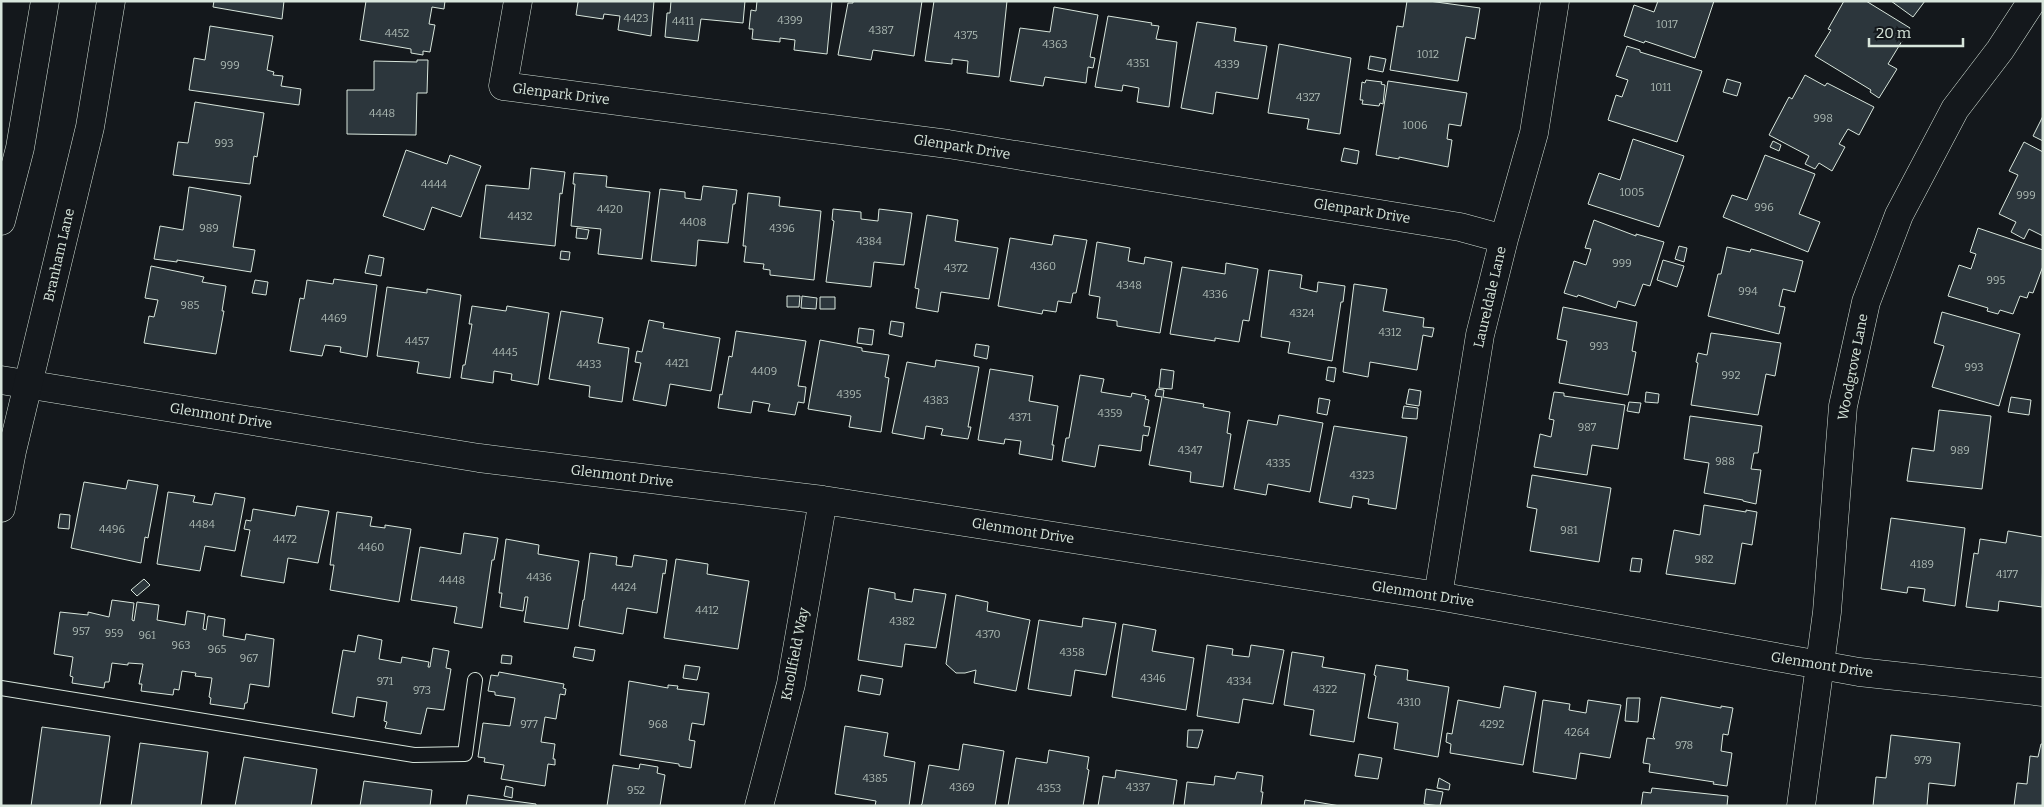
<svg xmlns="http://www.w3.org/2000/svg" width="2044" height="807" viewBox="0 0 2044 807" font-family="Bitter,serif">
  <style>
    .building { fill: #2c363c; stroke: #d8e6dc }
    .lines { fill: none; stroke-linecap: round; stroke-linejoin: round }
    .service-casing { stroke: #d8e6dc; stroke-width: 16 }
    .minor-casing { stroke: #d8e6dc; stroke-width: 29 }
    .secondary-casing { stroke: #d8e6dc; stroke-width: 29 }
    .service { stroke: #14181c; stroke-width: 14 }
    .minor { stroke: #14181c; stroke-width: 28 }
    .secondary { stroke: #14181c; stroke-width: 28 }
    .labels { text-anchor: middle; dominant-baseline: central; stroke-width: 4; stroke-linejoin: round; paint-order: stroke }
    .number-label { font-size: 11px; fill: #adbab4 }
    .street-label { font-size: 14px; fill: #d8e6dc; stroke: #14181c }
  </style>
  <rect width="100%" height="100%" fill="#14181c"/>
  <path class="building" d="M214,1H284L282,19L213,7Z
    M366,1H445L444,9L432,7L429,24L435,25L430,52L423,51V55L411,53V49L360,40Z
    M654,1L651,36L618,30L620,16L604,14L603,19L576,15L578,2L580,1Z
    M671,1H745L743,23L701,19L698,41L665,37L667,13H670Z
    M757,1H832L827,54L794,50L795,40L780,38V42L752,39L753,29H749L751,10L756,11Z
    M853,1H922L914,56L873,50L871,60L838,55L848,3H853Z
    M934,1H1007L999,77L967,73L968,61L952,59V64L925,61Z
    M1407,1H1429L1480,8L1475,39L1466,37L1458,81L1390,70L1397,26L1403,27Z
    M1658,1H1714L1695,58L1645,41L1644,43L1624,36L1634,5L1654,12Z
    M1844,1H1866L1910,28L1888,64L1897,69L1879,98L1870,92L1871,90L1815,56L1831,30L1828,29Z
    M1891,1H1925L1913,17Z
    M1054,7L1098,15L1090,57L1095,58L1093,68L1088,67L1086,83L1045,77L1043,86L1010,81L1020,28L1050,32Z
    M1108,16L1152,23L1151,25L1159,26L1156,39L1177,42L1169,107L1137,102L1139,88L1123,85L1122,91L1095,87Z
    M1197,22L1236,28L1234,41L1267,46L1258,99L1216,92L1213,114L1181,108Z
    M210,26L273,36L267,70L274,72L273,75L283,76L281,86L301,89L299,105L189,90L194,58L205,60Z
    M1279,44L1351,58L1340,134L1307,129L1309,119L1268,113Z
    M1627,46L1640,50V52L1702,71L1677,142L1608,120L1616,95L1622,97L1628,80L1616,76Z
    M1370,56L1386,59L1383,72L1368,69Z
    M417,60H428L427,93H417L416,135L347,134V90H374V61L417,62Z
    M1805,75L1825,86L1827,83L1874,107L1859,135L1848,129L1839,144L1845,147L1832,171L1819,163L1815,169L1805,164L1809,156L1769,135L1789,97L1792,99Z
    M1727,79L1741,83L1737,96L1723,92Z
    M1366,80L1382,82L1381,84L1385,85L1383,104L1380,103L1379,106L1362,104L1363,100H1360L1362,82L1365,83Z
    M1388,81L1467,93L1461,126L1449,124L1447,139L1452,140L1448,167L1399,157V159L1376,155Z
    M195,102L264,113L257,157L254,156L250,184L173,175L178,142L188,143Z
    M2043,116V141L2033,136Z
    M1633,139L1684,156L1659,227L1588,204L1599,173L1620,180Z
    M1773,141L1781,145L1779,151L1770,147Z
    M2024,142L2043,152V236L2029,229L2024,239L2011,232L2016,222L1999,214L2018,175L2009,171Z
    M1344,148L1359,151L1357,164L1341,161Z
    M406,150L447,164L450,155L481,166L461,217L432,207L424,230L383,216Z
    M1765,155L1815,174L1799,214L1820,222L1808,252L1723,217L1732,195L1747,200Z
    M531,168L565,172L562,194L560,193L555,246L480,238L486,185L529,189Z
    M574,173L607,176L606,187L650,192L642,259L598,254L601,229L571,226L575,184H573Z
    M703,186L737,190L735,204H733L728,243L698,240L696,266L651,261L660,189L685,192V198L701,200Z
    M189,187L241,196L233,247L255,250L251,272L177,260V262L154,259L160,226L183,230Z
    M748,193L780,197L779,206L821,211L814,280L770,275V270L763,269L764,264L744,262L746,246H743Z
    M833,209L861,212V219L878,221L879,209L912,213L904,265L874,262L871,287L826,282L834,221L832,220Z
    M927,215L958,220L955,241L998,248L989,299L941,292L938,312L916,308L919,289L915,288Z
    M1594,220L1636,236V234L1664,242L1650,286L1643,284L1635,306L1618,301L1616,308L1578,295L1577,297L1564,293L1574,261L1586,265L1591,249L1585,248Z
    M577,228L589,230L587,239L576,238Z
    M1978,228L2043,250V266L2033,293L2029,292L2027,298L2020,296L2013,314L2000,310L1998,314L1987,311L1988,308L1948,296L1959,265L1971,269L1976,254L1970,252Z
    M1054,235L1087,240L1076,293H1073L1071,303L1058,301L1056,312L1043,310L1042,314L998,306L1010,238L1052,245Z
    M1097,242L1130,248L1128,261L1144,264L1145,257L1172,262L1160,333L1117,326V321L1097,318L1100,297L1089,295Z
    M1679,246L1687,248L1684,262L1675,259Z
    M1727,247L1750,252L1751,249L1803,261L1795,292L1783,289L1779,306L1785,307L1779,334L1708,316L1718,274H1721Z
    M561,251L570,252L569,260L560,259Z
    M369,255L384,258L381,276L365,273Z
    M1663,260L1684,266L1677,287L1657,280Z
    M1226,263L1258,269L1249,321L1243,320L1239,342L1215,338V341L1170,334L1182,267L1225,274Z
    M151,266L204,277L202,282L226,286L222,311H224L216,354L144,343L149,316L154,317L158,300L145,298Z
    M1269,270L1302,275L1300,288L1317,292L1318,282L1345,286L1343,302H1341L1332,361L1288,353L1290,342L1261,337Z
    M334,279L377,285L367,357L340,352L341,347L325,345L322,356L290,351L300,298L304,299L307,280L333,284Z
    M255,280L268,282L266,295L252,293Z
    M1354,284L1387,289L1383,311L1424,318L1423,327L1434,328L1432,337L1423,335L1417,370L1370,362L1368,377L1343,372Z
    M387,287L427,293V289L461,295L450,378L417,373L419,362L377,356Z
    M787,296H800L799,307H787Z
    M802,296L817,298L816,309L801,308Z
    M820,297H835V309H820Z
    M472,306L506,311L507,306L549,313L538,385L511,380L512,374L494,371L493,383L461,378L463,365H465L472,324H469Z
    M1563,307L1637,322L1632,351L1636,352L1628,395L1559,383L1567,341L1557,339Z
    M561,311L603,318L598,343L629,348L622,402L589,397L590,386L549,379Z
    M1942,312L2020,334L1999,406L1932,387L1944,346L1934,343Z
    M649,320L664,323L663,328L720,338L711,391L670,384L666,406L633,400L641,363L635,362L637,351L642,352Z
    M891,321L904,323L902,337L889,334Z
    M859,328L874,330L872,345L857,343Z
    M736,331L806,341L798,386L806,387L804,403L798,402L795,415L768,411L770,404L753,401L751,413L718,408L720,394L722,395L729,356L732,357Z
    M1711,333L1781,343L1775,376L1766,374L1758,415L1691,405L1698,363L1696,362L1698,353L1707,355Z
    M820,340L862,348V351L889,355L885,377L889,378L881,432L849,427L851,416L808,409Z
    M976,344L989,346L987,359L974,356Z
    M936,360L979,367L968,427H971L968,439L941,435L943,429L926,426L924,439L892,433L907,362L935,367Z
    M1328,367L1336,368L1334,382L1326,380Z
    M990,369L1033,376L1029,401L1058,406L1052,445H1054L1052,460L1019,454L1021,441L1005,439L1004,444L978,440Z
    M1161,369L1174,371L1172,389L1159,388Z
    M1080,375L1104,379L1101,392L1131,397L1132,393L1146,396L1145,399L1149,400L1144,426L1150,427L1148,436L1143,435L1141,451L1099,445L1095,467L1062,461L1066,438H1069Z
    M1157,389L1164,390L1163,397L1204,404L1203,407L1230,412L1227,433L1231,434L1223,487L1190,482L1191,472L1149,465L1162,397L1155,396Z
    M1409,389L1421,391L1419,406L1406,404Z
    M1554,392L1564,393V396L1625,405L1618,449L1592,445L1587,475L1534,467L1540,434L1551,437L1554,420L1549,419Z
    M1646,392L1659,394L1658,403L1645,402Z
    M2011,397L2031,400L2029,415L2008,412Z
    M1319,398L1330,400L1327,415L1317,413Z
    M1629,402L1641,403L1639,413L1627,411Z
    M1404,406L1418,408L1417,419L1402,418Z
    M1939,410L1991,416L1982,489L1907,481L1912,448L1934,451Z
    M1279,415L1323,423L1310,492L1268,484L1266,495L1234,489L1248,420L1277,425Z
    M1690,416L1762,426L1758,453H1754L1751,469L1761,470L1756,504L1743,501V500L1704,493L1709,463L1684,459Z
    M1334,426L1407,437L1396,509L1368,504L1369,499L1353,496L1351,508L1319,502Z
    M1532,475L1611,488L1599,562L1530,551L1537,509L1527,507Z
    M128,480L158,485L148,538L145,537L141,563L71,548L84,482L126,489Z
    M168,492L195,496L193,502L212,505L215,493L245,498L235,551L205,546L200,571L157,564Z
    M1704,505L1746,512V510L1757,512L1752,545L1742,543L1735,584L1666,574L1674,530L1700,535Z
    M297,506L329,511L318,563L288,558L284,583L241,576L250,530L244,529L246,520L251,521L253,509L295,516Z
    M337,512L372,517L370,526L385,528V525L411,529L399,602L330,590L334,565H330Z
    M60,514L70,515L69,529L58,528Z
    M1891,518L1965,528L1955,606L1923,601L1925,589L1908,587L1907,593L1881,589Z
    M2008,531L2043,537L2042,607L1999,601L1998,611L1966,607L1974,553L1978,554L1980,539L2006,543Z
    M464,533L498,538L494,560H492L482,628L454,623L457,607L411,600L420,547L461,554Z
    M506,539L539,545L538,554L579,561L568,629L524,622L528,597H525L523,611L500,607L502,593H499Z
    M590,553L617,557L616,565L632,567L634,555L667,560L665,574L663,573L657,613L627,608L623,634L579,626L583,600H584Z
    M1632,558L1642,559L1640,572L1630,571Z
    M676,559L708,564L707,574L749,581L738,649L664,638Z
    M144,579L150,585L137,596L131,590Z
    M869,588L895,593V599L912,602L914,589L946,594L936,648L905,644L902,667L858,660Z
    M956,595L988,602L987,611L1030,620L1016,691L974,683L976,670L965,673H956L946,664Z
    M112,600L134,603L132,620L134,621L137,602L159,605L157,620L185,625L187,611L205,614L203,629L206,630L208,616L225,619L223,636L245,640L246,634L274,639L269,687L250,684L247,703H245L244,709L210,704L211,698L209,697L212,678L195,676L196,673L182,671L179,690L174,689L173,695L141,691L142,684H139L143,664L128,663V665L112,663L109,682H105L104,688L72,683L73,677L70,676L73,657L54,654L60,612L88,615V612L109,617Z
    M1083,618L1116,623L1106,675L1075,670L1071,696L1028,689L1039,620L1082,627Z
    M1123,624L1156,630L1152,651L1194,658L1186,710L1112,697Z
    M358,635L382,640L379,659L401,663L402,657L429,662L428,667H430L433,648L449,651L446,668L451,669L444,710L427,708L421,734L385,728L387,722L384,721L387,702L357,697L354,717L332,713L343,650L355,652Z
    M1207,645L1233,649L1232,655L1249,657L1251,645L1284,650L1273,704L1243,699L1239,723L1197,716Z
    M575,647L595,650L593,661L573,657Z
    M1292,652L1324,657L1322,667L1365,674L1354,742L1310,735L1314,710L1284,705Z
    M502,655L512,656L511,664L501,663Z
    M685,665L700,667L697,680L683,678Z
    M1376,665L1408,670L1407,680L1449,687L1438,757L1394,749L1398,723L1368,718L1376,676L1374,675Z
    M499,672L564,684L563,688L566,689L565,695L560,694L556,719L545,717L541,742L555,744L553,759H555V765L548,764L545,786L501,779L504,765L484,762L485,758L478,757L483,723L510,726L515,698L495,695V692L488,691L491,675L498,676Z
    M861,675L883,679L880,695L858,691Z
    M629,681L668,688V685L678,686L677,689L709,693L704,725L692,723L689,740L695,741L691,768L679,766V764L620,755Z
    M1504,686L1536,692L1523,765L1450,753L1451,744L1446,742L1447,733L1452,734L1458,700L1500,708Z
    M1661,697L1721,708V706L1733,708L1728,735L1723,734L1721,751L1732,753L1727,786L1713,784L1714,782L1649,772L1650,764L1643,763L1647,738L1655,739L1653,737Z
    M1627,698H1640L1638,722L1625,721Z
    M1543,700L1570,704L1569,710L1586,713L1588,700L1621,705L1610,758L1580,753L1576,779L1533,772Z
    M845,726L888,733L884,756L915,762L909,806H875L876,801L835,794Z
    M42,727L110,736L100,806H31Z
    M1188,730H1203L1198,748L1187,747Z
    M1891,735L1960,743L1955,786L1929,783L1927,806H1873L1876,777L1886,778Z
    M140,743L208,752L201,806H131Z
    M963,744L1004,751L995,806H920L922,804L929,765L959,770Z
    M2041,744H2043V806H2014L2017,783L2027,784L2030,756L2038,757Z
    M1049,750L1089,757L1087,769L1089,770L1083,806H1008L1016,758L1047,763Z
    M1359,754L1382,758L1378,779L1355,776Z
    M244,757L317,769L311,806H235Z
    M640,764L658,767L657,773L665,775L660,806H607L613,765L639,769Z
    M1116,770L1177,780L1173,806H1098L1103,776L1115,778Z
    M1237,772L1263,776L1261,792H1263L1261,806H1184L1187,782L1214,785L1215,776L1235,779Z
    M1439,778L1450,784L1449,790L1437,788Z
    M364,781L432,790L430,806H360Z
    M506,786L513,788L512,798L504,796Z
    M1652,788L1728,796L1727,806H1641L1643,792L1651,793Z
    M1426,789L1443,792L1440,806L1424,804Z
    M468,795L536,804V806H466Z
    M1305,800L1340,806H1304Z"/>
  <g class="lines">
    <g class="service-casing">
      <path id="service" d="M1,688L414,755L465,754L475,680"/>
    </g>
    <g class="minor-casing">
      <path id="minor" d="M518,1L503,86L948,144L1460,227L1504,239
        M1,380L479,458L823,500L1438,596L1859,672L2043,692
        M1438,596L1480,335L1504,239L1534,133L1555,1
        M759,806L791,684L823,500
        M1801,806L1827,612L1843,406L1866,302L1899,215L1955,109L2000,50L2032,1"/>
    </g>
    <g class="secondary-casing">
      <path id="secondary" d="M1,221L20,148L45,1
        M1,508L12,451L90,127L111,1"/>
    </g>
    <use href="#service" class="service"/>
    <use href="#minor" class="minor"/>
    <use href="#secondary" class="secondary"/>
  </g>
  <g class="labels">
    <g class="number-label">
      <text x="636" y="18">4423</text>
      <text x="790" y="20">4399</text>
      <text x="683" y="21">4411</text>
      <text x="1667" y="24">1017</text>
      <text x="881" y="30">4387</text>
      <text x="397" y="33">4452</text>
      <text x="966" y="35">4375</text>
      <text x="1055" y="44">4363</text>
      <text x="1428" y="54">1012</text>
      <text x="1138" y="63">4351</text>
      <text x="1227" y="64">4339</text>
      <text x="230" y="65">999</text>
      <text x="1661" y="87">1011</text>
      <text x="1308" y="97">4327</text>
      <text x="382" y="113">4448</text>
      <text x="1823" y="118">998</text>
      <text x="1415" y="125">1006</text>
      <text x="224" y="143">993</text>
      <text x="434" y="184">4444</text>
      <text x="1632" y="192">1005</text>
      <text x="2026" y="195">999</text>
      <text x="1764" y="207">996</text>
      <text x="610" y="209">4420</text>
      <text x="520" y="216">4432</text>
      <text x="693" y="222">4408</text>
      <text x="209" y="228">989</text>
      <text x="782" y="228">4396</text>
      <text x="869" y="241">4384</text>
      <text x="1622" y="263">999</text>
      <text x="1043" y="266">4360</text>
      <text x="956" y="268">4372</text>
      <text x="1996" y="280">995</text>
      <text x="1129" y="285">4348</text>
      <text x="1748" y="291">994</text>
      <text x="1215" y="294">4336</text>
      <text x="190" y="305">985</text>
      <text x="1302" y="313">4324</text>
      <text x="334" y="318">4469</text>
      <text x="1390" y="332">4312</text>
      <text x="417" y="341">4457</text>
      <text x="1599" y="346">993</text>
      <text x="505" y="352">4445</text>
      <text x="677" y="363">4421</text>
      <text x="589" y="364">4433</text>
      <text x="1974" y="367">993</text>
      <text x="764" y="371">4409</text>
      <text x="1731" y="375">992</text>
      <text x="849" y="394">4395</text>
      <text x="936" y="400">4383</text>
      <text x="1110" y="413">4359</text>
      <text x="1020" y="417">4371</text>
      <text x="1587" y="427">987</text>
      <text x="1190" y="450">4347</text>
      <text x="1960" y="450">989</text>
      <text x="1725" y="461">988</text>
      <text x="1278" y="463">4335</text>
      <text x="1362" y="475">4323</text>
      <text x="202" y="524">4484</text>
      <text x="112" y="529">4496</text>
      <text x="1569" y="530">981</text>
      <text x="285" y="539">4472</text>
      <text x="371" y="547">4460</text>
      <text x="1704" y="559">982</text>
      <text x="1922" y="564">4189</text>
      <text x="2007" y="574">4177</text>
      <text x="539" y="577">4436</text>
      <text x="452" y="580">4448</text>
      <text x="624" y="587">4424</text>
      <text x="707" y="610">4412</text>
      <text x="902" y="621">4382</text>
      <text x="81" y="631">957</text>
      <text x="114" y="633">959</text>
      <text x="988" y="634">4370</text>
      <text x="147" y="635">961</text>
      <text x="181" y="645">963</text>
      <text x="217" y="649">965</text>
      <text x="1072" y="652">4358</text>
      <text x="249" y="658">967</text>
      <text x="1153" y="678">4346</text>
      <text x="385" y="681">971</text>
      <text x="1239" y="681">4334</text>
      <text x="1325" y="689">4322</text>
      <text x="422" y="690">973</text>
      <text x="1409" y="702">4310</text>
      <text x="529" y="724">977</text>
      <text x="658" y="724">968</text>
      <text x="1492" y="724">4292</text>
      <text x="1577" y="732">4264</text>
      <text x="1684" y="745">978</text>
      <text x="1923" y="760">979</text>
      <text x="875" y="778">4385</text>
      <text x="962" y="787">4369</text>
      <text x="1138" y="787">4337</text>
      <text x="1049" y="788">4353</text>
      <text x="636" y="790">952</text>
    </g>
    <g class="street-label">
      <text transform="translate(561 94) rotate(7)">Glenpark Drive</text>
      <text transform="translate(962 147) rotate(9)">Glenpark Drive</text>
      <text transform="translate(1362 211) rotate(9)">Glenpark Drive</text>
      <text transform="translate(59 255) rotate(-77)">Branham Lane</text>
      <text transform="translate(1490 297) rotate(-77)">Laureldale Lane</text>
      <text transform="translate(1853 367) rotate(-79)">Woodgrove Lane</text>
      <text transform="translate(221 416) rotate(9)">Glenmont Drive</text>
      <text transform="translate(622 476) rotate(7)">Glenmont Drive</text>
      <text transform="translate(1023 531) rotate(9)">Glenmont Drive</text>
      <text transform="translate(1423 594) rotate(9)">Glenmont Drive</text>
      <text transform="translate(795 654) rotate(-79)">Knollfield Way</text>
      <text transform="translate(1822 665) rotate(9)">Glenmont Drive</text>
    </g>
  </g>
  <rect width="2044" height="807" fill="none" stroke="#d8e6dc" stroke-width="5"/>
  <path d="M1869 38v8h94v-8" fill="none" stroke="#d8e6dc" stroke-width="2.5"/>
  <text x="1876" y="38" font-size="15" fill="#d8e6dc" stroke="#14181c" stroke-width="4" paint-order="stroke">20 m</text>
</svg>
